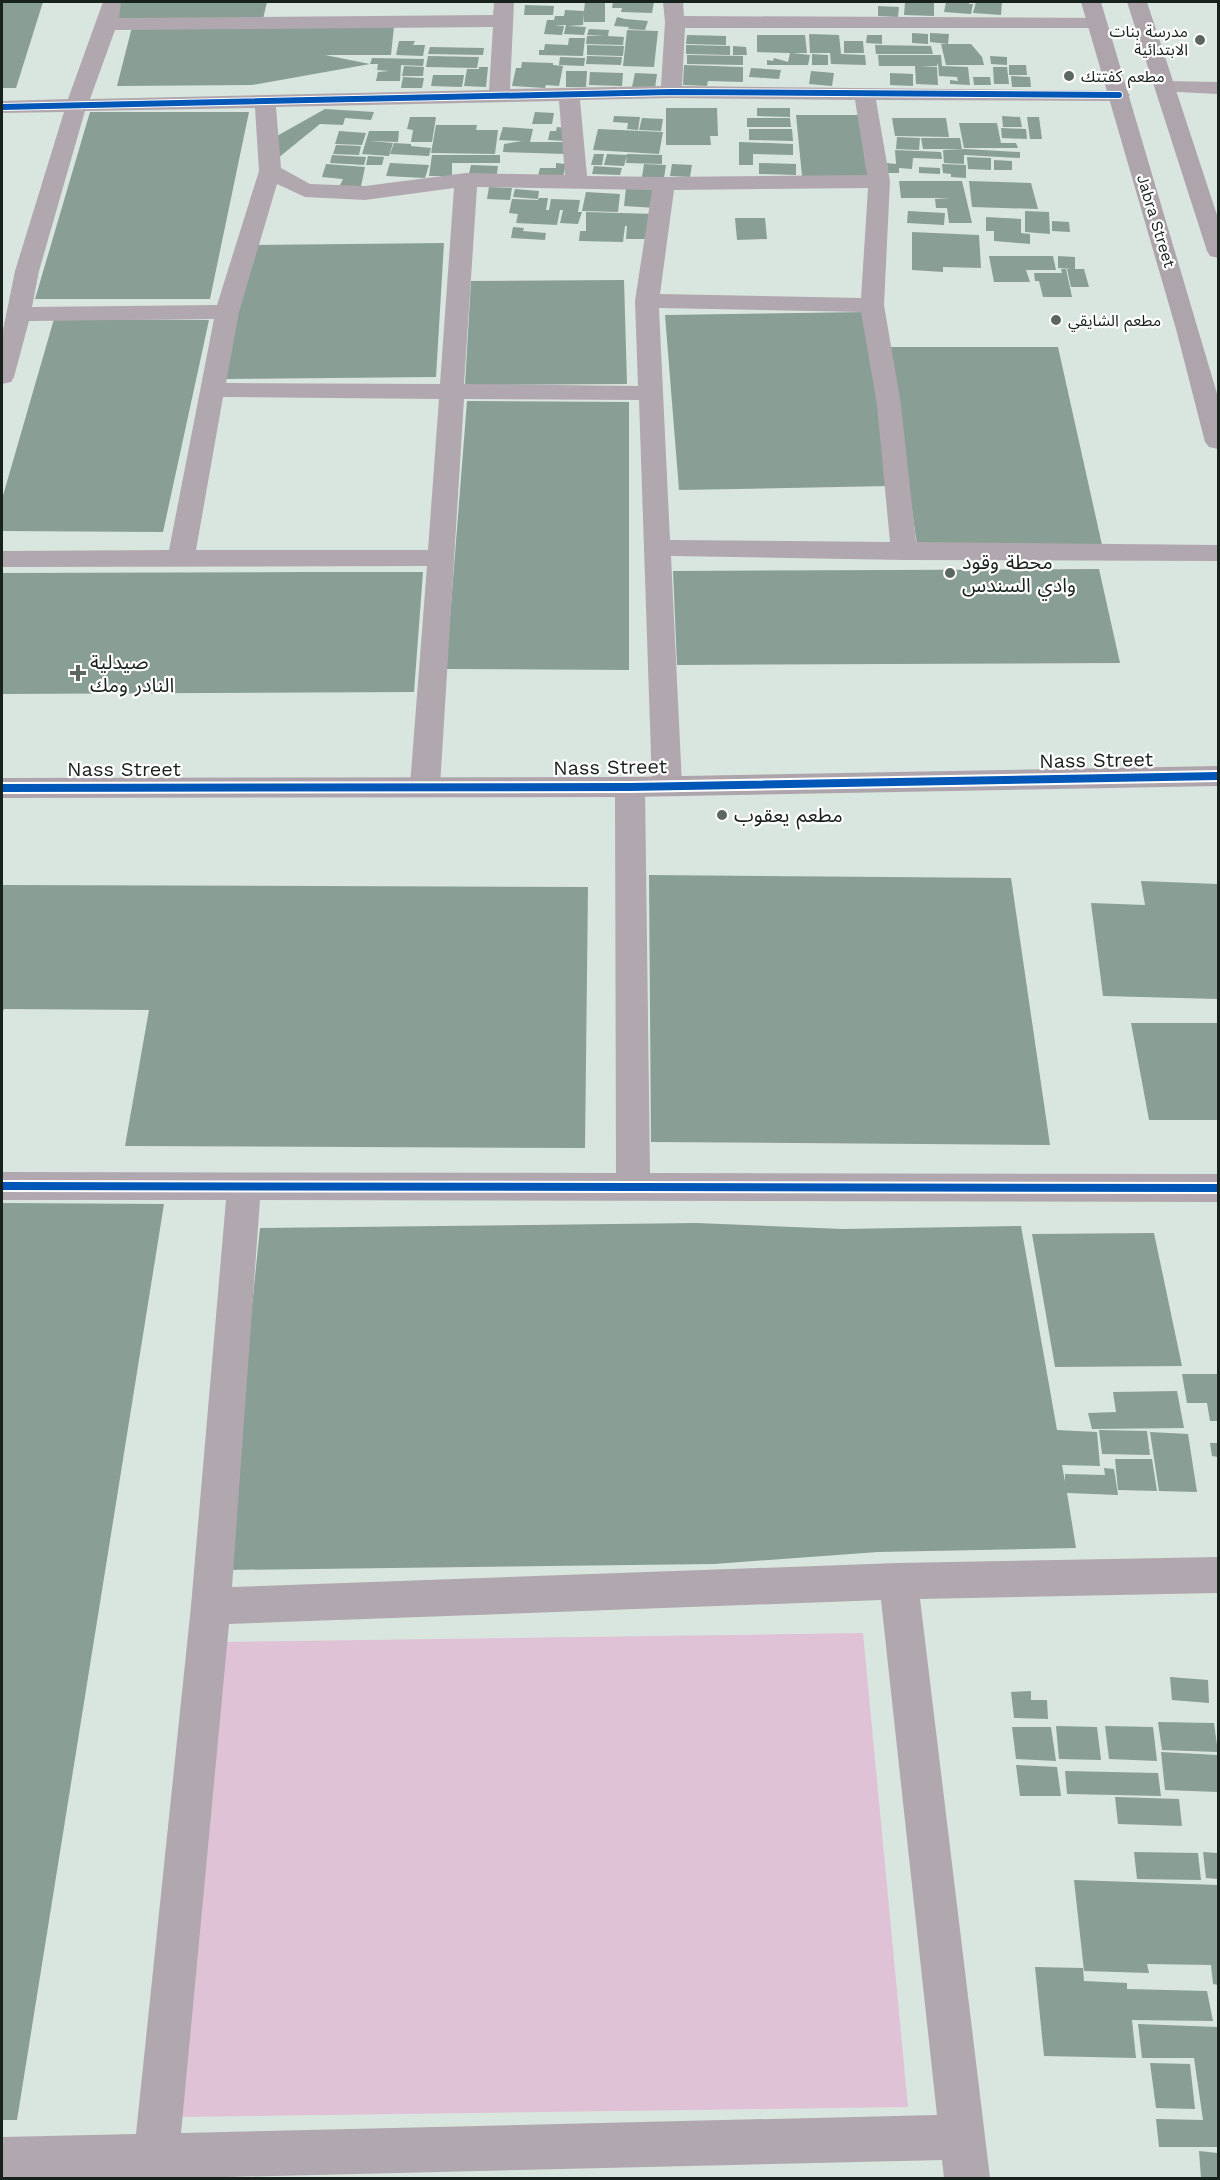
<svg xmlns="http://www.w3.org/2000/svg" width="1220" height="2180" viewBox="0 0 1220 2180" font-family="'Work Sans','Noto Sans Arabic',sans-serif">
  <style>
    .green { fill: #e0c2d6 }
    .building { fill: #899e95 }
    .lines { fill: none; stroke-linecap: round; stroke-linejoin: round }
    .street { fill: #b1a7ae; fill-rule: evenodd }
    .secondary { fill: #aea5ac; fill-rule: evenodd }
    .cycleway-far1-casing { stroke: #fff; stroke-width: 8 }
    .cycleway-casing { stroke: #fff; stroke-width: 12 }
    .cycleway-far1 { stroke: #0057b8; stroke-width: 6 }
    .cycleway { stroke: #0057b8; stroke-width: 8 }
    .poi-dot { fill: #5c6761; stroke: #fff; stroke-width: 2 }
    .labels { text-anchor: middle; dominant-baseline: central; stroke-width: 4.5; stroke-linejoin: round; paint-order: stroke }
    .far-poi-label { font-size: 16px; fill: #18221d; stroke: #fff; text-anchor: start }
    .far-street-label { font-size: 16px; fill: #18221d; stroke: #fff }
    .poi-label { font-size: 20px; fill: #18221d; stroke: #fff; text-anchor: start }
    .street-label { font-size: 20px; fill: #18221d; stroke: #fff }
  </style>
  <rect width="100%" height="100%" fill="#d9e6df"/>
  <path class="green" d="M863,1633L908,2107L178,2117L225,1642Z"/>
  <path class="building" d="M2,2H43L16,88H2Z
    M118,2H267L263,19H113Z
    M585,2H605V22H584V14L583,25L568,26L586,27L584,35L564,34L566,25H554L564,26L562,35L544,34L547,20H554L555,16H564L565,10L584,11Z
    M613,2H654L652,13L621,12L622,8H612Z
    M905,2H934V16L904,15Z
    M946,2H969V4H973L971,14L944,12Z
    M976,2H1002L1001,15L973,13Z
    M525,5L554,6L553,15H524Z
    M878,6L899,7L898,17L878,16Z
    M617,17L625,19L648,21L645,30L628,29L629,27L614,26Z
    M394,26L391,55H325L370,64L252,85L117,86L132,27Z
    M589,29L609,30L608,36L624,37L623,45L586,44L587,36H605L587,35Z
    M627,30L658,31L654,67L623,66Z
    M912,33L928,34V44L912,43Z
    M930,33L949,34L948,44L930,42Z
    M809,34L839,35L841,54L865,55L866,65L831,64L830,53H810Z
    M687,35L726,36V45L686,44Z
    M757,35H805L807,53H792L810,55L808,65H767V60L773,61L774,58L788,62L790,53L757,52Z
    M867,35H882V44L866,43Z
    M569,38H585L583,56L539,55V50H544L545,44L568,45Z
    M399,41H415L413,45H425L423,56L396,55Z
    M844,41H863L864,53H844Z
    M941,44H971L982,57L984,65H946Z
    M587,45L624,46L623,56L587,55Z
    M686,45L730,46V55L686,54Z
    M875,45L931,46L933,54H876Z
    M733,46L746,47L747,55H733Z
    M430,47L484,48L483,55L428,54Z
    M812,54L828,55V65H812Z
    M687,55L743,56V65L687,64Z
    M878,55H941L942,66L968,67L970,85L950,84V80L958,81L957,77L939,76L938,63L937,66H920L937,67L938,85L916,84L915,66H879Z
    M428,56L479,57L477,68L426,67Z
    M587,56L622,57L621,65L586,64Z
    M990,56L1007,57V65L991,64Z
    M560,57L585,58L584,66L559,65Z
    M372,58L424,59L423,66L401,65L400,81H376L378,72L389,71L377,70L378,64H370Z
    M522,62L553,63V65L563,66L559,86L546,85L545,88L512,86L516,68H521Z
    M684,65L743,67V82L708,81L707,86L683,85Z
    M1009,65H1026L1027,75H1009Z
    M404,66L424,67L423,76H402Z
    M479,67H488L486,87L464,86L467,69H479Z
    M993,67H1007L1009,84H994Z
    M751,68L781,70L779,79L749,77Z
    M566,71H587L586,87H566Z
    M811,71L834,73L832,86L809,84Z
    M590,72L623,73L622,86L589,85Z
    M635,73L657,74L655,88L632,87Z
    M890,73L913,74V86L890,85Z
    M433,75H464L462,87L431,86Z
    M1011,76L1030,77L1031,87H1012Z
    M403,77L424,78L422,88H401Z
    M973,77H990L991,85H974Z
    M666,108H717L718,136H710L711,145H666Z
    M757,108H790V117L757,116Z
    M325,109L374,112L371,120L345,118L343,125L320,124L262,171L268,141Z
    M90,112H249L210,299H35Z
    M535,112L554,113L552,124H532Z
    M796,115H859L870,176H802Z
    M614,116L640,117L638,130L627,129L628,123L613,122Z
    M1002,116L1020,117L1022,127H1003Z
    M410,117H436L432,142H411L413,130L407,129Z
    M1027,117H1039L1042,139H1030Z
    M642,118L663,119L661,131L639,130Z
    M747,118H790L791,127H747Z
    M892,118H946L949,137L895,136Z
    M959,123H997L1001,143H1016L1018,148H964Z
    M436,125H477L476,130H498L495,154L431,153Z
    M503,127L533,129L530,142H567L566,154L503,152L504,144L522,141L499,140Z
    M557,127L567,128L564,141L548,140L550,131H556Z
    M1001,128L1026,129L1027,139L1002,138Z
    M598,129L663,132L659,154L593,150Z
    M749,129H792L793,141L749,140Z
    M339,131L366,133L362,145L335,144Z
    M369,131H399L398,142L369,141L393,143L389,156L362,154Z
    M897,137L920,138L919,150L896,149Z
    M921,138H960L962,149H923Z
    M739,142L793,144V155L753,154V165H739Z
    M394,143L411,144V146L431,148L429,156L390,154Z
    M336,145L361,146L359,155L333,154Z
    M965,149L1020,152V158L964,155V164L944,163L943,150Z
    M895,150L941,152L942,159L913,158L912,169L899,168V173H888L887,163L896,164Z
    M594,154H604L602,165H591Z
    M607,154L627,155L624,166L604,165Z
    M627,154L662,155V164L626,163Z
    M332,155L366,157L364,165L330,163Z
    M432,155H500V163H452V176H429Z
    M368,156L384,157L382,165H366Z
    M967,157L991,158V170L968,169Z
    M994,160L1012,161V170H994Z
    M390,163L429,165L425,178L386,176Z
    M556,163L566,164L563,177L538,176L540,168H556Z
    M759,163L796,164V175L759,174Z
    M326,164L365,167L360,191L338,189L343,179L322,177Z
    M644,164L666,165L664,178L642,177Z
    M672,164L692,165L690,177L670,176Z
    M942,164L966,165V178L951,177V174L943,173Z
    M471,165L498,166L496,179L468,178Z
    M594,166L622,168L620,175L592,174Z
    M919,167L940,168V174L919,173Z
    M899,181H962L972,223H949L947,208H936L935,199L950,198H901Z
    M969,181L1031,183L1038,209L972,207Z
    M489,187L512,188L510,200L487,199Z
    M626,188L659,190L656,208L624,206Z
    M515,189L539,191L538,199L513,197Z
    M586,192L620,194L618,212L582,211Z
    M539,198H548L546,210H549L551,199L580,200L578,212H582L578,224L560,223L563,210H560L557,225L516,223L518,214L509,213L512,199L538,200Z
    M908,211L945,213L944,225L907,223Z
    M1025,211L1049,212L1050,234L1025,232Z
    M586,212L655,214L654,239H626L627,226H625L623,242L579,241L580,231H586Z
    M986,217L1021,219V233L1030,234V244L994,241V231H986Z
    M735,218H765L767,239L737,240Z
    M1052,221L1069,222L1070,232L1052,231Z
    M513,227L524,228L523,231L546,233L545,240L511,238Z
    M912,232L979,235L981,268L943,267V272L912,270Z
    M444,243L436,377L221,379L242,245Z
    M989,256H1053L1056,270H1026L1030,282H994Z
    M1058,256L1075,257V269H1084L1089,287H1071L1067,269H1072L1058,268Z
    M1061,269H1066L1072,297H1043L1039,281H1035L1034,273H1062Z
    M624,280L627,384L465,385L471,281Z
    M866,312L890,486L679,490L665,315Z
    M54,319L209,320L163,532L2,531V499Z
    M889,347H1058L1102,545H917Z
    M467,401L629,402V670L446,669Z
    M1099,569L1120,663L677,665L673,571Z
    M307,572H423L414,692L2,694V573Z
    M649,875L1011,878L1050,1145L651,1142Z
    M1141,881L1218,884V999L1103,996L1091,903L1145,905Z
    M2,885L588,887L585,1148L125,1146L149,1010L4,1009L2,1014Z
    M1131,1023H1218V1120H1149Z
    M2,1203L164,1204L17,2120H2Z
    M697,1223L843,1229L1021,1226L1057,1430L1097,1432L1100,1466L1062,1465L1065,1482V1474L1105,1475L1104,1468L1114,1469L1118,1495L1067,1493L1076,1548L878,1552L714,1564L225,1570L260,1228Z
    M1154,1233L1182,1366L1055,1367L1032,1234Z
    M1182,1374H1218V1421H1210L1207,1403H1187Z
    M1177,1391L1184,1428L1092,1429L1088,1413L1116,1412L1113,1392Z
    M1099,1430L1147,1431L1150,1455L1102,1454Z
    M1150,1432L1188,1434L1197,1492L1159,1491Z
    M1210,1443H1218V1457L1212,1456Z
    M1115,1459H1152L1157,1491L1118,1490Z
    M1170,1677L1208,1680L1209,1703L1172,1700Z
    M1031,1691V1700H1047L1048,1719L1014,1718L1011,1692Z
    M1158,1722L1214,1723L1218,1752L1162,1750Z
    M1056,1726L1097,1727L1101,1760L1059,1759Z
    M1105,1726L1153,1727L1157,1761L1109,1759Z
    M1012,1727H1051L1056,1761L1016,1759Z
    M1161,1752L1218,1755V1792L1165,1790Z
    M1016,1765L1057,1767L1061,1796H1020Z
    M1065,1771L1158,1773L1161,1796L1067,1794Z
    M1115,1797L1179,1799L1182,1826L1118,1824Z
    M1134,1852L1198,1853L1201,1880L1137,1879Z
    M1203,1852L1218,1853V1879L1206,1878Z
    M1074,1880L1218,1885V1985L1213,1984L1211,1965L1147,1964L1149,1973L1084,1971Z
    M1035,1967L1083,1968L1084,1981L1127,1983V1989L1207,1991L1213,2021L1132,2020L1136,2058L1044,2056Z
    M1138,2024L1218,2027V2147H1159L1156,2119L1203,2120L1194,2058H1142Z
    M1150,2063L1190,2064L1195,2109L1156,2108Z
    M1199,2151L1218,2153V2178H1201Z"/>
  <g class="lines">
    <path class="street" d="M103,2H121L119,18L493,15L494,2H514L510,89L661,86L665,22L663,2H683L684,16L1104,18L1107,22L1104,26L1097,28H685L682,86L1126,91L1130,95L1126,99L1119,101L876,100L890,181L884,305L901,405L916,542L1218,545V561L904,560L671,556L682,785L677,792L667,795L657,792L652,785L639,400L464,399L440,786L435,793L425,796L415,793L410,786L427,566L2,567V551L169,550L214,319L29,321L14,377L11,382L2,384V335L15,271L64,112L2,113V101L68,99ZM493,27L489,90L90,99L115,30ZM671,98L855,100L867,175L664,177L587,176L580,100ZM559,101L565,175L466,173L365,186L310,184L281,168L276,107ZM255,108L259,171L217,305L32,307L39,271L85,111ZM277,184L305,197L365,200L454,188L440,384L226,383L239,312ZM477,187L652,190L635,301L638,386L464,384ZM868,188L861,298L660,294L674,190ZM659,308L861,312L877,405L890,542L670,540ZM223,397L439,399L428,550H196Z
      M1165,81L1218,82V94L1158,91L1155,87L1158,83Z
      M630,777L640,780L645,787L650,1173L1218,1174V1202L260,1200L232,1587L898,1563L1218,1557V1593L920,1599L990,2178H944L942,2160L186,2178H2V2137L136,2134L191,1606L226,1200H2V1172L616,1173L615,787L620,780ZM881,1600L937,2115L181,2133L229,1624Z"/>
    <path class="secondary" d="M1081,2H1101L1218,397V449L1209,447L1205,442L1176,329Z
      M1127,2H1147L1218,218V258L1210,256L1207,251Z
      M1218,766V786L630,797L2,798V778L630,777Z"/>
    <g class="cycleway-far1-casing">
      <path id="cycleway-far1" d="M2,107L671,92L1119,95"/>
    </g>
    <g class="cycleway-casing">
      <path id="cycleway" d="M2,788L630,787L1218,776
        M2,1186L1218,1188"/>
    </g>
    <use href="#cycleway-far1" class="cycleway-far1"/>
    <use href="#cycleway" class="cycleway"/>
  </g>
  <g class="poi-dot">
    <circle cx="1200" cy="40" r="6"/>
    <circle cx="1069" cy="76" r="6"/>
    <circle cx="1056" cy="320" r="6"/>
    <circle cx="950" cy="573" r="6"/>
    <path d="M75 664h6v6h6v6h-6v6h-6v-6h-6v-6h6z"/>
    <circle cx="722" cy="815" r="6"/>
  </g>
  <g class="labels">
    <g class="far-poi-label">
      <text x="1188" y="31" text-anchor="end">مدرسة بنات<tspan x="1188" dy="18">الابتدائية</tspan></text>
      <text x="1081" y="76">مطعم كفتتك</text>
      <text x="1068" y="320">مطعم الشايقي</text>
    </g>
    <g class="far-street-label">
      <text transform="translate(1156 221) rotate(73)">Jabra Street</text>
    </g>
    <g class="poi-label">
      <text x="962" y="562">محطة وقود<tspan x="962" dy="23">وادي السندس</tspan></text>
      <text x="90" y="662">صيدلية<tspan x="90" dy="23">النادر ومك</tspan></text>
      <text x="734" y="815">مطعم يعقوب</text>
    </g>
    <g class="street-label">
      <text transform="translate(1096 760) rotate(-1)">Nass Street</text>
      <text transform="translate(610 767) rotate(-1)">Nass Street</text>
      <text x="124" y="769">Nass Street</text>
    </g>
  </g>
  <rect width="1220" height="2180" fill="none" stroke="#18221d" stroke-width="6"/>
</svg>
